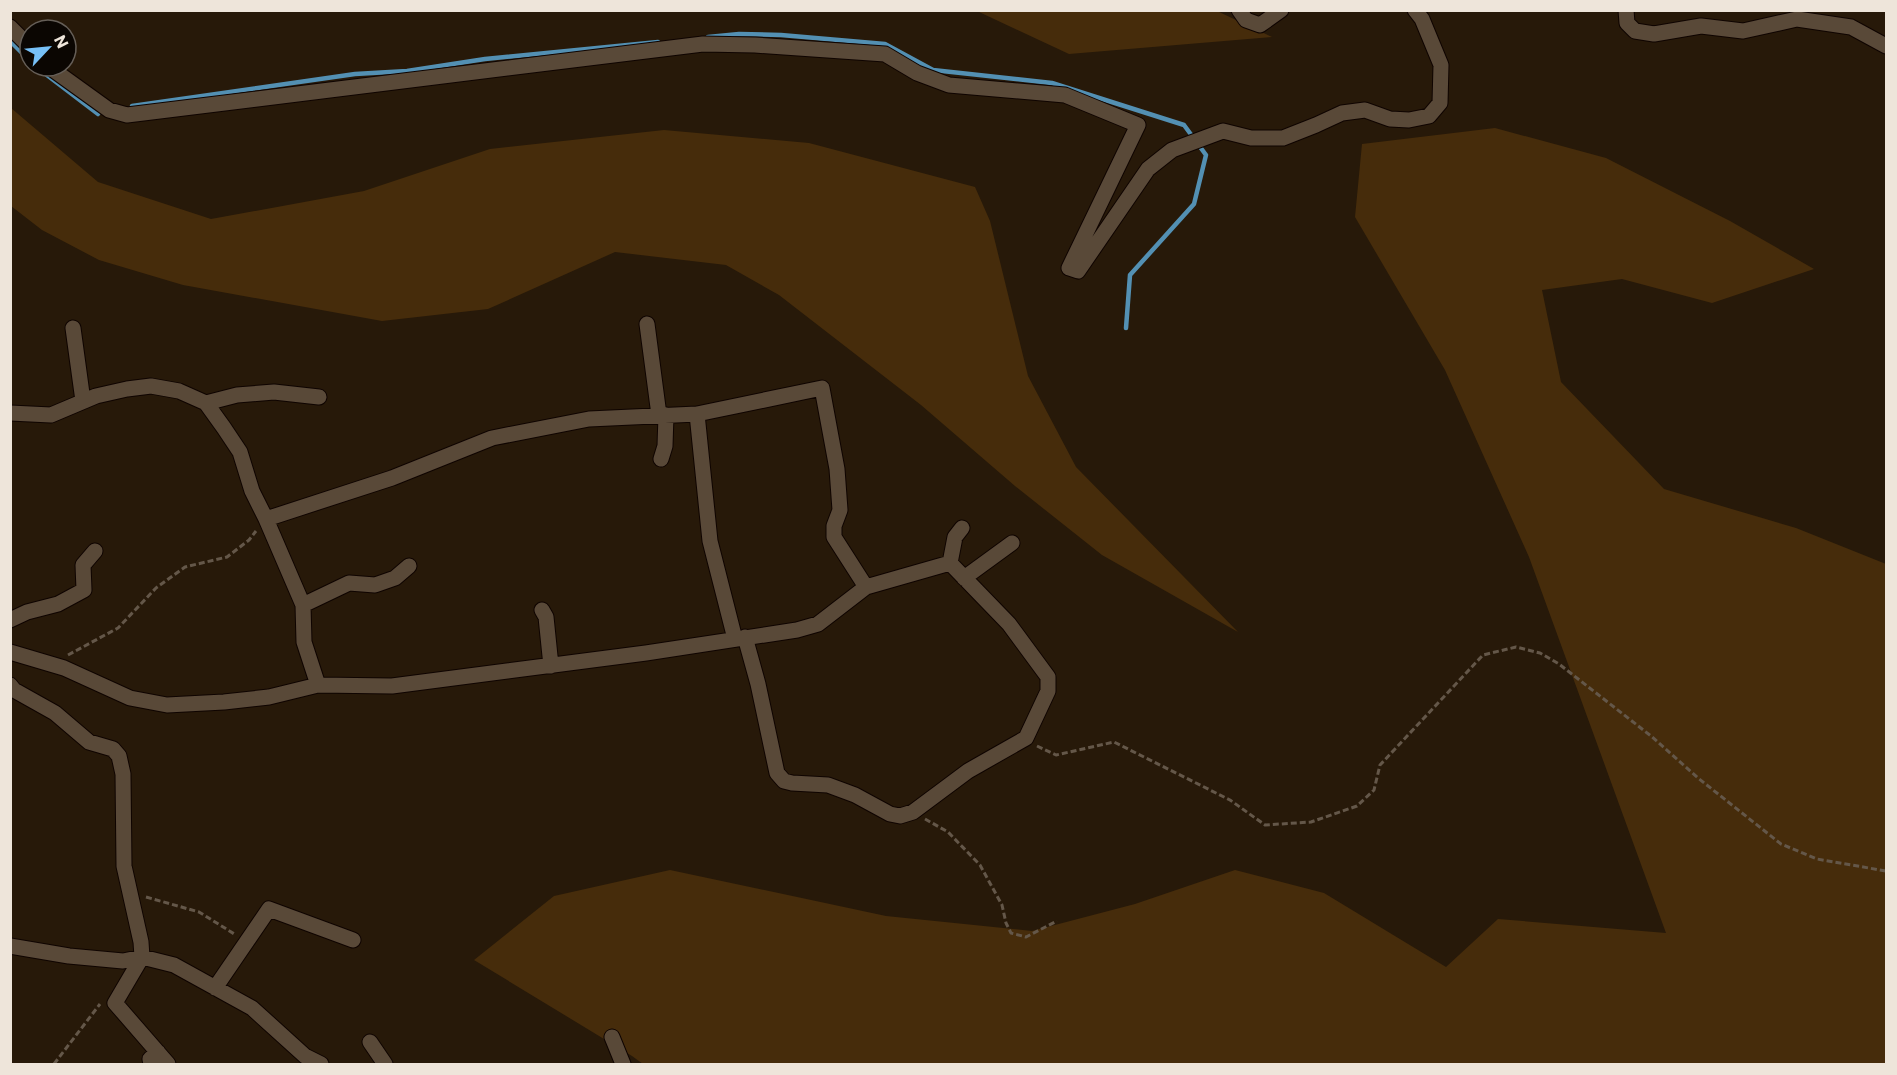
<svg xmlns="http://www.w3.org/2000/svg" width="1897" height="1075" viewBox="0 0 1897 1075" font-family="Commissioner,sans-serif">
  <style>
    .green { fill: #462c0b }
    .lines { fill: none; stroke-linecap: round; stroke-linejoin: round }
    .stream { stroke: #5390b3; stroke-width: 4.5 }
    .minor-casing { stroke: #0f0400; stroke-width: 17 }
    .path { stroke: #645749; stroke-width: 3; stroke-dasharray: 6 3; stroke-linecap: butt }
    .minor { stroke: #594938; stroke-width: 15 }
  </style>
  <rect width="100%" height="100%" fill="#271909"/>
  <path class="green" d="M977,11H1217L1272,37L1069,54Z
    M11,108L98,182L211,219L364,191L490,149L664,130L809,143L975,187L990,221L1028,376L1076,467L1238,632L1102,555L1015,486L921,405L779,295L726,265L615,252L488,309L382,321L183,285L99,260L42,230L11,206Z
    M1495,128L1606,158L1730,221L1814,269L1712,303L1622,279L1542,290L1561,382L1664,489L1796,528L1886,564V1064H643L632,1056L474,960L554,896L670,870L886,916L1032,931L1135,904L1235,870L1324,893L1446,967L1498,919L1666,933L1529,557L1445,370L1355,217L1362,144Z"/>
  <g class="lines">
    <path class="stream" d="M708,37L739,34L781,35L885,44L933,70L1052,83L1184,125L1206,155L1194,204L1130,275L1126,328
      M10,41L30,61
      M35,66L98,114
      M132,106L355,74L407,71L485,59L658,42"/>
    <g class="minor-casing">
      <path id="minor" d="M1239,10L1246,20L1260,25L1281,10
        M1626,10L1627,23L1635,31L1654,34L1701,26L1743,31L1797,19L1851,27L1886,46
        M10,27L30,47
        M48,66L109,110L127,115L703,44L755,45L885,54L917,73L949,85L1065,95L1138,125L1069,268L1078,271L1148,169L1172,150L1223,131L1251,138H1283L1316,125L1342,113L1365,110L1390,119L1409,120L1429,116L1440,103L1441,65L1422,19L1415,10
        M647,324L659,415
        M73,328L83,401
        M206,403L237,395L274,392L319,397
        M10,413L51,415L96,396L127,389L151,386L179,391L206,403L224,428L240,452L252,491L266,519L303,605L304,642L318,685
        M697,414L710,541L735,639
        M661,459L665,446L666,415
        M950,563L955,537L962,528
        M964,578L1012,543
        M303,605L349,583L375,585L395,578L409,566
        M542,610L546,617L551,666
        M10,620L27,612L58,604L84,590L83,565L95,551
        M745,637L758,684L777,773L784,781L792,783L828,785L855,795L890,814L900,816L913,812L968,771L1026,738L1048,691V677L1009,624L950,563L866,587
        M10,652L64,668L130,698L167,705L224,702L269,697L318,685L392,686L646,653L797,630L818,624L866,587L834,537V526L840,510L837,469L822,388L697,414L589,419L492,438L392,478L266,519
        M10,685L14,690L55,713L89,742L113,749L119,756L123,774L124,866L141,942L142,957L115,1003L168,1064
        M10,946L69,956L123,961L142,957L174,965L252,1008L305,1056L321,1064
        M215,988L269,909L353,940
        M612,1037L623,1064
        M370,1042L385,1064
        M151,1064L150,1059L158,1052"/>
    </g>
    <path class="path" d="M68,655L118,628L156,588L185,567L227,557L249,540L256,531
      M1037,746L1056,755L1114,742L1230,800L1265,825L1311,822L1357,806L1374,790L1380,765L1483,655L1516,647L1540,653L1559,664L1651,736L1698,778L1781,844L1817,859L1886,871
      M925,819L948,832L980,865L1002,905L1006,923L1011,933L1026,937L1057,921
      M146,897L199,912L236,935
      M54,1064L100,1004"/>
    <use href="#minor" class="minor"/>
  </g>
  <rect width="1897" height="1075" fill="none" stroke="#eee5da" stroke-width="24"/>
  <g transform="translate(48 48) rotate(64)"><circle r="28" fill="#0b0602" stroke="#665f58" stroke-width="1.5"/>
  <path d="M0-4.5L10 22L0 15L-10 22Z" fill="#77c0f7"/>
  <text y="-9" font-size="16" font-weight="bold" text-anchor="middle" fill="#eee5da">N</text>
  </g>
</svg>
